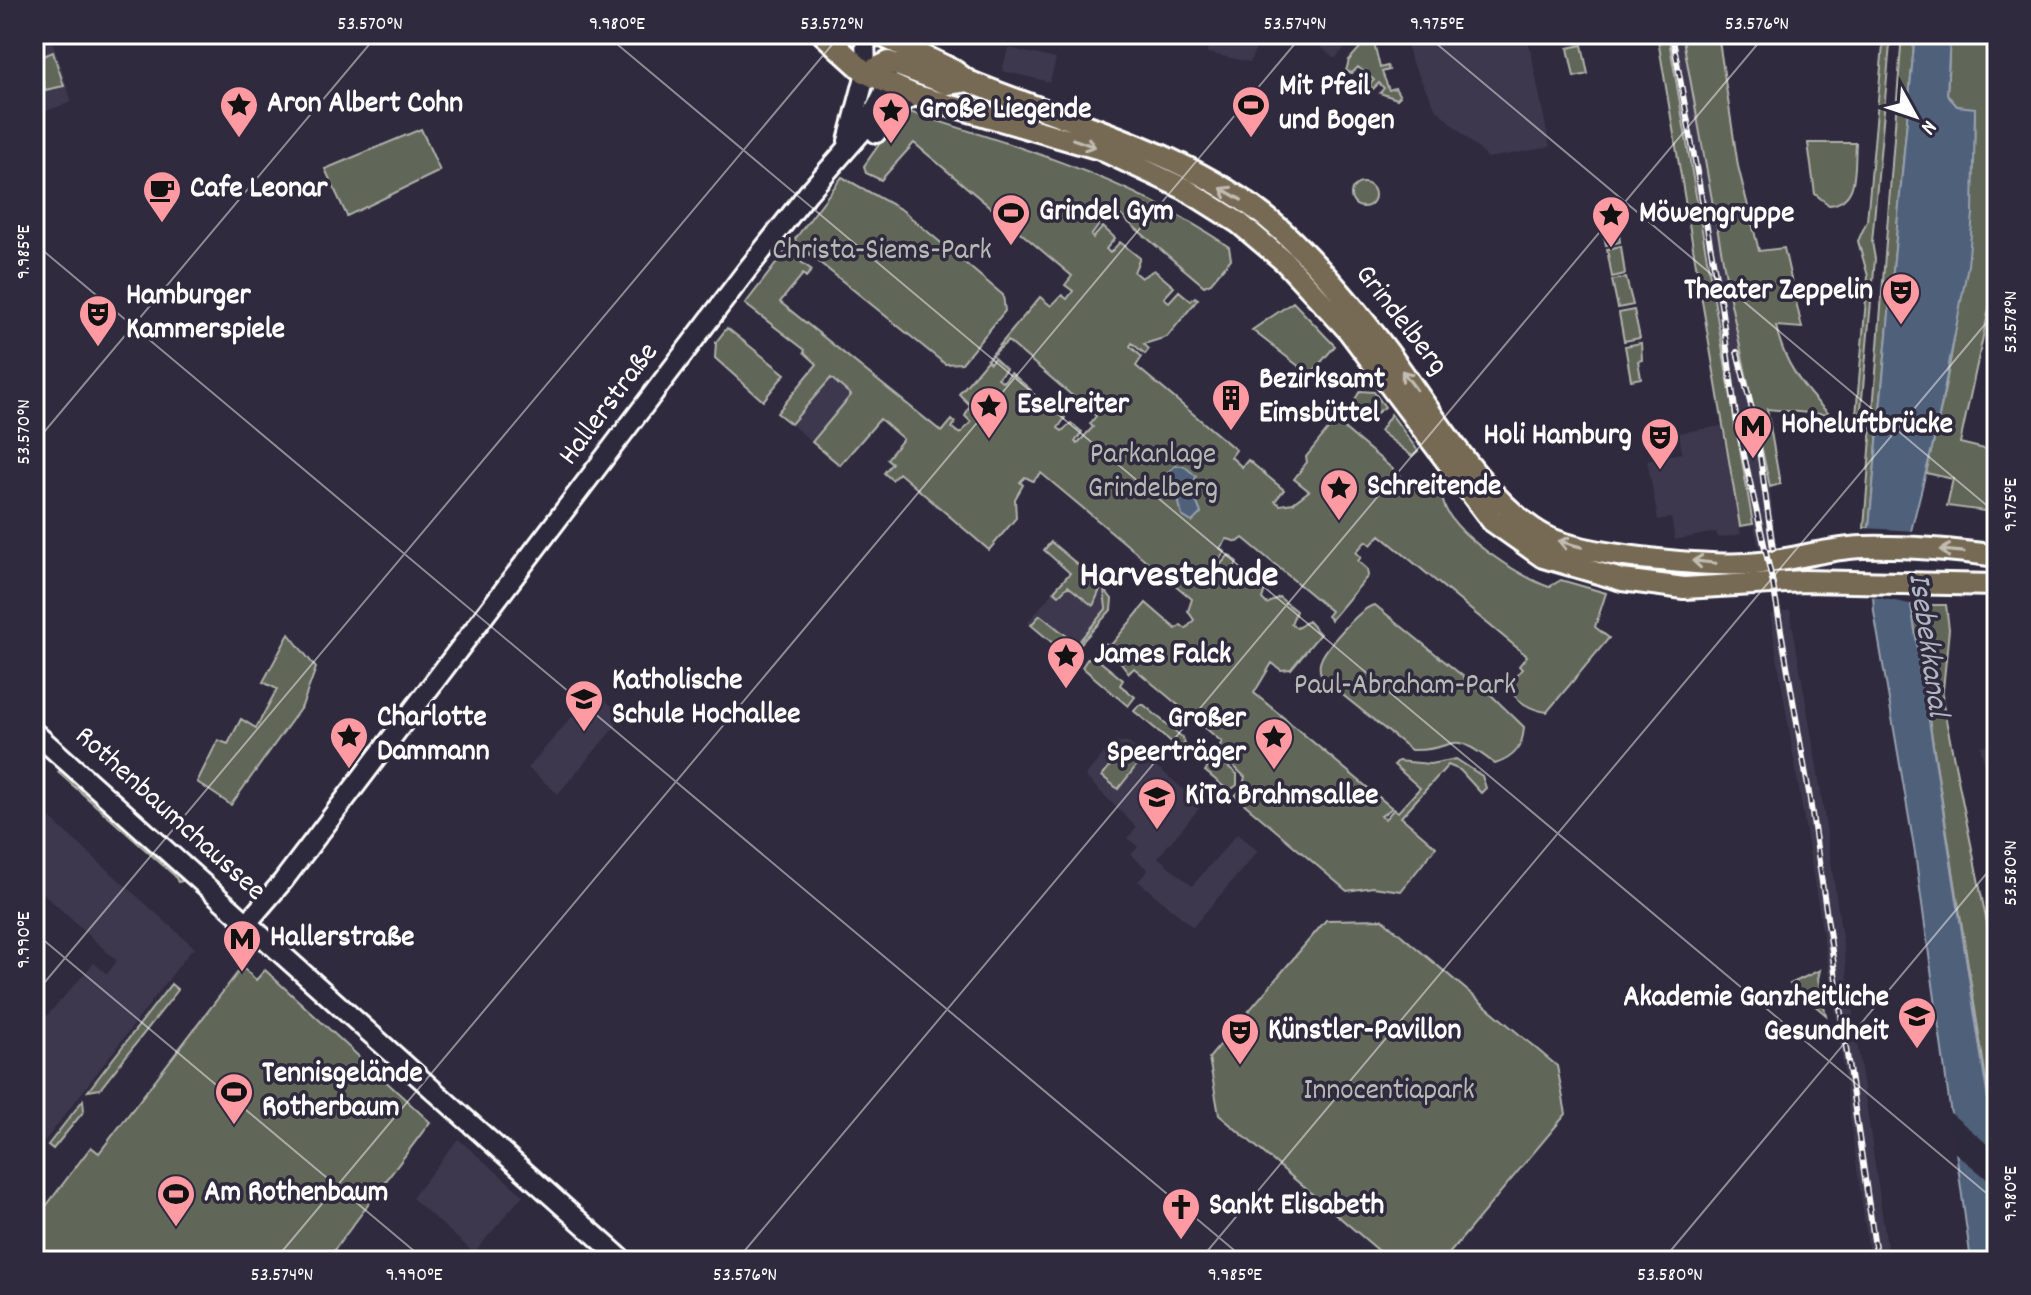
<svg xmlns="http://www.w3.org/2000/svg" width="2031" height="1295" viewBox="0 0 2031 1295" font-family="Dekko,sans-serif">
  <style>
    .built { fill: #3e384e }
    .green { fill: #606658; stroke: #b0b2ac; stroke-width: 2; fill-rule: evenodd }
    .water { fill: #50607a; stroke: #96a0af; stroke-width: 2 }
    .pier { fill: #2f2a3d }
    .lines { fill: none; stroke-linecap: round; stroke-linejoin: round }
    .secondary-casing { stroke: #fff; stroke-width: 24 }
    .primary-casing { stroke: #fff; stroke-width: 26 }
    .secondary { stroke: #2f2a3d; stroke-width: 18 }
    .primary { stroke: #776a54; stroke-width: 20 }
    .rail-casing { stroke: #fff; stroke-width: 6 }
    .rail { stroke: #2f2a3d; stroke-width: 3; stroke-dasharray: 9; stroke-linecap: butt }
    .oneway { stroke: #c2bcb2 }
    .ticks { fill: none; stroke: #fff; stroke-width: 2; stroke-opacity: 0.45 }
    .labels { text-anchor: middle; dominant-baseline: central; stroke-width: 7; stroke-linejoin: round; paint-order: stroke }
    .poi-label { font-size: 30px; font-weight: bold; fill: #fff; stroke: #2f2a3d; text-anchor: start }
    .park-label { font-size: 30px; fill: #b7bab4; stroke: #2f2a3d }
    .street-label { font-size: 30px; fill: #fff; stroke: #2f2a3d }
    .water-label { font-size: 32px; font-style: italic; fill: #b0b7c3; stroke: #2f2a3d }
    .district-label { font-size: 38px; font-weight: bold; fill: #fff; stroke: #2f2a3d }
    .neatline { fill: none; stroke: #fff; stroke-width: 3 }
    .ticks-label { font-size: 20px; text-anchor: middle; fill: #fff }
  </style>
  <rect width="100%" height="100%" fill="#2f2a3d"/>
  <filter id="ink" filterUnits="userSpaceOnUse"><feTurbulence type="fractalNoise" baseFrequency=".0125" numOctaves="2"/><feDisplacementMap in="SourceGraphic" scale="16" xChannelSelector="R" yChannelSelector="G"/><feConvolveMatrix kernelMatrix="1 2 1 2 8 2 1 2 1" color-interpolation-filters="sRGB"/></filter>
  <g filter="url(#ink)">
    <path class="built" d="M34,34H50L72,102L34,115Z
      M1187,34H1262L1250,62L1207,53L1208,40Z
      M1305,34H1356L1335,59Z
      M1405,34H1527L1550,147L1488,158L1436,109L1410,59Z
      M1668,34H1682L1770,487L1776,545L1759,547L1746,495Z
      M1008,48L1056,59L1050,82L1002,71Z
      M831,378L851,395L812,442L791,424Z
      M1721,426L1741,534L1718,538L1716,532L1675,540L1671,518L1658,520L1647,460L1682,453L1679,433Z
      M1067,586L1096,603L1102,587L1108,604L1077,645L1041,615L1031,625L1028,622L1054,591L1059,595Z
      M1790,610L1819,779L1889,1261H1870L1834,1002L1770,614Z
      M594,691L624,716L558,794L528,768Z
      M1113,742H1128L1202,805L1158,857L1192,886L1237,834L1258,851L1193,927L1138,881L1148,870L1131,855L1138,847L1128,838L1136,827L1085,776Z
      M1997,743V772L1986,773L1980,746Z
      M34,804L196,949L191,950L34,1155V1057L37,1058L43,1050L34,1042V1030L94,963L107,974L117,961L34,885Z
      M458,1139L523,1195L474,1253L412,1198Z"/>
    <path class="green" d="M1372,34L1380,68L1387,66L1389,70L1382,72L1389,90L1395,88L1400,96L1397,99L1380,93L1384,88L1379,83L1373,89L1369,85L1374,80L1358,67L1352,73L1346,71L1349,60Z
      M1657,34H1668L1753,524L1740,526Z
      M1682,34H1718L1738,166L1759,251L1784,248L1802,328L1776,326C1783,362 1804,390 1830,415L1767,409L1780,484L1770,487L1730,299Z
      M1884,34H1891L1872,242L1875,259L1860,420L1855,427L1868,276L1858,241L1867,221Z
      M1902,34H1915L1869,528H1864Z
      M1950,34H1997V272L1960,443L1997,452V501L1992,512L1947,506L1953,479L1926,473C1956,352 1974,234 1975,109L1957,106L1947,95Z
      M1582,45L1588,74L1574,77L1568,48Z
      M53,52L64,86L45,90L38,58Z
      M903,110C1019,147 1128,177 1229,247L1231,259L1211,283L1204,286L1115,211L1111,216L1107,214L1091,236L1093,238L1103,227L1115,238L1106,249L1110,253L1120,242L1140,258L1134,272L1141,278L1154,270L1174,287L1164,298L1169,302L1179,291L1191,301L1195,297L1198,299L1167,337L1144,344L1149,349L1145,354L1132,343L1130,346L1142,357L1136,366L1236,450L1231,457L1242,467L1248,460L1284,490L1275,501L1280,505L1293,503L1309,491L1294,479L1307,462L1306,457L1342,412L1345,414L1338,423L1426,497L1443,483C1445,490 1441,495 1443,501C1451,534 1519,576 1549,587L1561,580L1606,593L1595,627L1609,638L1547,712C1532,710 1513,701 1509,685L1522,669L1519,666L1527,656L1380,535L1371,545L1366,541L1356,552L1361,557L1358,561L1367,569L1368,576L1331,620L1327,616L1331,611L1243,538L1238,542L1227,539L1220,548L1225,552L1217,562L1220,565L1229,555L1237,562L1232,575L1238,580L1250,572L1266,586L1262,599L1267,604L1279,597L1296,611L1291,624L1297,628L1308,621L1320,634L1291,669L1281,670L1272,663L1254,693L1392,808L1381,816L1385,819L1394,809L1398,812L1420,788L1394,765L1398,761L1430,764L1456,759L1482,776L1486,788L1481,793L1460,770L1448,765L1401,817L1436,847L1401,891L1373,887L1347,891L1235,796L1242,788L1245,777L1217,750L1222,742L1134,668L1129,673L1115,655L1109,661L1098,652L1099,642L1111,645L1146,603L1176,629L1181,625L1186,629L1194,620L1188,611L1192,599L1041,473L1033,481L1025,477L1020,482L1023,485L1015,499L1016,518L989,550L899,473L892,480L884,473L892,463L887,459L903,439L880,419L840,465L812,442L851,395L831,378L791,424L777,413L817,364L804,352L805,350L745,304L786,251L812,270L806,277L803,274L780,302L942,432L952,420L955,423L952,428L960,434L971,422L965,416L970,405L959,394L1040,297L1051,306L1062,295L1067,299L1073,291L1065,285L1072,276L914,143L881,180L866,173L864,166ZM1008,341L1096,416L1090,424L1093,427L1077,444L1075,442L1082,432L1071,423L1062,431L1058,428L1065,418L1045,401L1033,408L1027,402L1031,390L1011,373L1003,382L998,378L1006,369L994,358L990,363L987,360Z
      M421,129L440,171L347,216L325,169Z
      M1808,143H1856C1854,167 1860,202 1829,205L1815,194Z
      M842,177L902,210L1003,295L1005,311L962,363L945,364L798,245L795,239Z
      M1351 195a12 12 0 1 1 24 0a12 12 0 1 1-24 0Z
      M1616,211L1620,242L1606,245L1600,215Z
      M1621,246L1625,274L1612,277L1607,249Z
      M1626,278L1633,305L1618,308L1612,280Z
      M1293,302L1335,346L1310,375L1252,330Z
      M1634,310L1640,338L1624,341L1619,313Z
      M727,328L785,374L763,401L715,358L716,342Z
      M1641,343L1642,360L1638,361L1641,378L1631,380L1625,346Z
      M1360,391L1374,392L1385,407L1367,420L1351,406Z
      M1391,414L1418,451L1412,456L1380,431Z
      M1051,542L1102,585L1093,606L1068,586L1059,595L1054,591L1070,573L1044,550Z
      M1104,589L1112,599L1111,610L1071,654L1067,655L1031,625L1040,615L1077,644L1106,609Z
      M1375,605L1485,694L1488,692L1524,727C1523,747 1514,758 1495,764C1445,725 1459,752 1411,750L1323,679C1320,673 1318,667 1321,660C1326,647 1362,606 1375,605Z
      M1911,605H1946L1949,629L1942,700L1997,973V1094L1993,1099L1989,1098Z
      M289,634L316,668L302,706L231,805L197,782L218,740L228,744L241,719L256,728L277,689L263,682Z
      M1088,658L1097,659L1123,680L1120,685L1135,697L1128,706L1082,667Z
      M1139,705H1144L1183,738L1185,743L1180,749L1134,711Z
      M1121,752L1137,765L1118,789L1102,776Z
      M1216,757L1237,774V785L1229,791L1205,771Z
      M61,770L180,875L182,881L178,882L175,876L58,772Z
      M1382,919L1557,1066L1566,1114L1443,1261H1391L1219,1115L1209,1058L1326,920Z
      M242,967L256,980L265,970L430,1122L326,1261H34V1222L91,1147L99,1153Z
      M1820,970L1818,979L1826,1015L1790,984Z
      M171,984L178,990L100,1089L88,1091Z
      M83,1100L84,1111L53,1149L48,1145Z"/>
    <path class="water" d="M1915,34H1950L1947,95L1957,106L1975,108L1973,214L1968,265L1936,432L1911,531V605L1991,1119L1997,1167V1261H1971L1915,853L1874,612L1869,528Z
      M1175,466H1184L1196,476L1192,491L1201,513L1192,522L1182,516L1178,498L1166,480L1168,472Z"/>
    <path class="pier" d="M1865,528L1915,531V605L1869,596Z
      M1948,1111L1997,1152V1187L1954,1152Z"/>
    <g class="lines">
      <g class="secondary-casing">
        <path id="secondary" d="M876,133L889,113L914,95
          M848,141L866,73L865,34
          M34,732L624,1261
          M247,923L283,881L747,270L808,193L867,126L883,94L888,69"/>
      </g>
      <g class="primary-casing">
        <path id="primary" d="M823,34L866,73L914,95L1100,149L1185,189L1239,223L1284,261L1348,330L1492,521L1543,557L1622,580L1684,588L1804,581L1997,585
          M878,34L953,70L968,81C1072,124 1194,152 1280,229C1320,266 1355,308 1388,352C1428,406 1494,518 1556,541C1599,557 1716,568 1761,563C1796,559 1829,548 1863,547C1908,546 1953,550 1997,556
          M866,73L889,62L947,84L968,81"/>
      </g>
      <use href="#secondary" class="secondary"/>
      <use href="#primary" class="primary"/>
      <g class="rail-casing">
        <path id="rail" d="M1672,34L1721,305L1737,424L1773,584L1809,793L1877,1261
          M1737,352L1755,421L1773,549"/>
      </g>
      <use href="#rail" class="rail"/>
    </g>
    <defs><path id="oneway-shaft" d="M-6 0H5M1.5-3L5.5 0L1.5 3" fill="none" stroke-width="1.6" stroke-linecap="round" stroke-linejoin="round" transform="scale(2)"/></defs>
    <g class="oneway">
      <use href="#oneway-shaft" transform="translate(1084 143) rotate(19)"/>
      <use href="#oneway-shaft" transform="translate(1231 194) rotate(-150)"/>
      <use href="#oneway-shaft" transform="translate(1409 380) rotate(-127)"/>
      <use href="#oneway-shaft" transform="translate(1570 544) rotate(-165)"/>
      <use href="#oneway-shaft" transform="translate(1952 551) rotate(-175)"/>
      <use href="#oneway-shaft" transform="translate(1704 562) rotate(-174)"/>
    </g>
  </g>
  <path class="ticks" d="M605,34L1997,1202M1425,34L1997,514M34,243L1247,1261M34,444L378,34M34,932L426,1261M34,995L841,34M274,1261L1303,34M736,1261L1766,34M1199,1261L1997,310M1662,1261L1997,861"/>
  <defs>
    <g id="sight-pin" transform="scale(2)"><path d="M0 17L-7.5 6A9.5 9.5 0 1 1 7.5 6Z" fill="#ff9aa2" stroke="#2f2a3d"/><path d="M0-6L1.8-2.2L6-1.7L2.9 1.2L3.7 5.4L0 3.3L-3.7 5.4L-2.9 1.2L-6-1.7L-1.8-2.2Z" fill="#111"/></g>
    <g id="stadium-pin" transform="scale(2)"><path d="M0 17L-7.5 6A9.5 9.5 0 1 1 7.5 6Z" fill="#ff9aa2" stroke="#2f2a3d"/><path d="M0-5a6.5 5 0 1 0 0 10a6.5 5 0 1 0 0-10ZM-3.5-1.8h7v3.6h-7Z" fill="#111"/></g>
    <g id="cafe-pin" transform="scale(2)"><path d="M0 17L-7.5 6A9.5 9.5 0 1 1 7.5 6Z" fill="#ff9aa2" stroke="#2f2a3d"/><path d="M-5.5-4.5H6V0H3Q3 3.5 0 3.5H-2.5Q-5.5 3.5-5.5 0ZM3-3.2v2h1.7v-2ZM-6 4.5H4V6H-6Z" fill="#111"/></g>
    <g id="theatre-pin" transform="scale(2)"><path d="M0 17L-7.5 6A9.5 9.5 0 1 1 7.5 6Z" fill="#ff9aa2" stroke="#2f2a3d"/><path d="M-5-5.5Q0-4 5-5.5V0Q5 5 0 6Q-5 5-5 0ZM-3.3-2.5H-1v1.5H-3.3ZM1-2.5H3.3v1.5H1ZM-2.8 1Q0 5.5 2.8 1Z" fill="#111"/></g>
    <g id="building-pin" transform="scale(2)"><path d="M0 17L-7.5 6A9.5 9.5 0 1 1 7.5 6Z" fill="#ff9aa2" stroke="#2f2a3d"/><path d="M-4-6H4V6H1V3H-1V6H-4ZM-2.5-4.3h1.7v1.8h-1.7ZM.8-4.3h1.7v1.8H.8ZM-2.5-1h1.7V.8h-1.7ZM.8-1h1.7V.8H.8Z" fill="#111"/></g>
    <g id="metro-pin" transform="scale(2)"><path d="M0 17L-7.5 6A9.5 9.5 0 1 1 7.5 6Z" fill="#ff9aa2" stroke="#2f2a3d"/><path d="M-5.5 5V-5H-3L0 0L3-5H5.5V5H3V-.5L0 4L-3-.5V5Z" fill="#111"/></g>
    <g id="school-pin" transform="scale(2)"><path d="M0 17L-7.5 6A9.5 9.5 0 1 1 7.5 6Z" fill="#ff9aa2" stroke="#2f2a3d"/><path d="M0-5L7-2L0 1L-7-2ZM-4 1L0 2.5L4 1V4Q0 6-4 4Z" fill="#111"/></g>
    <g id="university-pin" transform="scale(2)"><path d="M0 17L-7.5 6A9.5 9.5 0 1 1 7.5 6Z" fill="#ff9aa2" stroke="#2f2a3d"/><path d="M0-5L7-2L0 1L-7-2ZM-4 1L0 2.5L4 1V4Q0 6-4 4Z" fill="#111"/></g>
    <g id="church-pin" transform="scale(2)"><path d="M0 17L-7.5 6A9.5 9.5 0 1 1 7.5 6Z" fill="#ff9aa2" stroke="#2f2a3d"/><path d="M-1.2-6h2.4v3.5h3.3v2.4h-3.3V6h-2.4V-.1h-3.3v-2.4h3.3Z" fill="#111"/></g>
  </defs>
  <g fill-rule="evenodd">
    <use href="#sight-pin" x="239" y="105"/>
    <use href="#stadium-pin" x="1251" y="105"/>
    <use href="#sight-pin" x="891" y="111"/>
    <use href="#cafe-pin" x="162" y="190"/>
    <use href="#stadium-pin" x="1011" y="213"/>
    <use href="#sight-pin" x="1611" y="215"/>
    <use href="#theatre-pin" x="1901" y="292"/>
    <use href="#theatre-pin" x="98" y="314"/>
    <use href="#building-pin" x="1231" y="398"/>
    <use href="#sight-pin" x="989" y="406"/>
    <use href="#metro-pin" x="1753" y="426"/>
    <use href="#theatre-pin" x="1660" y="437"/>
    <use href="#sight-pin" x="1339" y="488"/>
    <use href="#sight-pin" x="1066" y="656"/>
    <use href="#school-pin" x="584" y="699"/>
    <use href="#sight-pin" x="349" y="736"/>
    <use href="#sight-pin" x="1274" y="737"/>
    <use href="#school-pin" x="1157" y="797"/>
    <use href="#metro-pin" x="242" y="939"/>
    <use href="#university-pin" x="1917" y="1016"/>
    <use href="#theatre-pin" x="1240" y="1032"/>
    <use href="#stadium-pin" x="234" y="1092"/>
    <use href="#stadium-pin" x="176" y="1194"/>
    <use href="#church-pin" x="1181" y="1207"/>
  </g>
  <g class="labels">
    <g class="poi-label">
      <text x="1279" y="88">Mit Pfeil<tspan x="1279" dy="34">und Bogen</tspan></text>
      <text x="267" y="105">Aron Albert Cohn</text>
      <text x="919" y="111">Große Liegende</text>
      <text x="190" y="190">Cafe Leonar</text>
      <text x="1039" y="213">Grindel Gym</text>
      <text x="1639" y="215">Möwengruppe</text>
      <text x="1873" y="292" text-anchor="end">Theater Zeppelin</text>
      <text x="126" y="297">Hamburger<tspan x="126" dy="34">Kammerspiele</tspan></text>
      <text x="1259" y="381">Bezirksamt<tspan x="1259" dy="34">Eimsbüttel</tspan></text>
      <text x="1017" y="406">Eselreiter</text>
      <text x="1781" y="426">Hoheluftbrücke</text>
      <text x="1632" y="437" text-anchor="end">Holi Hamburg</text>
      <text x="1367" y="488">Schreitende</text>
      <text x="1094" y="656">James Falck</text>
      <text x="612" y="682">Katholische<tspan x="612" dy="34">Schule Hochallee</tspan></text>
      <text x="377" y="719">Charlotte<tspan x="377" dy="34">Dammann</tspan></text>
      <text x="1246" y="720" text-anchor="end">Großer<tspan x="1246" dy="34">Speerträger</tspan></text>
      <text x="1185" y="797">KiTa Brahmsallee</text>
      <text x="270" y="939">Hallerstraße</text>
      <text x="1889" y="999" text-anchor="end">Akademie Ganzheitliche<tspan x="1889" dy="34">Gesundheit</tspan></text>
      <text x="1268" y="1032">Künstler-Pavillon</text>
      <text x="262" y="1075">Tennisgelände<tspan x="262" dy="34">Rotherbaum</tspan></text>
      <text x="204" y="1194">Am Rothenbaum</text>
      <text x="1209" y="1207">Sankt Elisabeth</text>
    </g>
    <g class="park-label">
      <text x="882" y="252">Christa-Siems-Park</text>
      <text x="1153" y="456">Parkanlage<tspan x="1153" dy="34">Grindelberg</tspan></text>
      <text x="1405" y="687">Paul-Abraham-Park</text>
      <text x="1389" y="1092">Innocentiapark</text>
    </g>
    <g class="street-label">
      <text transform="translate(1400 321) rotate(52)">Grindelberg</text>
      <text transform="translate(610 405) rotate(-53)">Hallerstraße</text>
      <text transform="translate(169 815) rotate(42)">Rothenbaumchaussee</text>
    </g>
    <g class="water-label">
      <text transform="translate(1926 645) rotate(82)">Isebekkanal</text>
    </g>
    <g class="district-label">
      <text x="1179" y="577">Harvestehude</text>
    </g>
  </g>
  <rect width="2031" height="1295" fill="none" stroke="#2f2a3d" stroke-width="88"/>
  <g transform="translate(1915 116) rotate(130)" stroke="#2f2a3d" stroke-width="6" paint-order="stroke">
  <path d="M0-6L14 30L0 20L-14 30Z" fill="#ffffff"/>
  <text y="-12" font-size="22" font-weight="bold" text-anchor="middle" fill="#ffffff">N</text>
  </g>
  <rect x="44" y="44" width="1943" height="1207" class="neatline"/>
  <g class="ticks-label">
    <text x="370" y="29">53.570°N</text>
    <text x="617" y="29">9.980°E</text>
    <text x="832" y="29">53.572°N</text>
    <text x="1295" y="29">53.574°N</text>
    <text x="1437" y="29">9.975°E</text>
    <text x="1757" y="29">53.576°N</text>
    <text transform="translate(22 252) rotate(-90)" y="7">9.985°E</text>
    <text transform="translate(2009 322) rotate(-90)" y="7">53.578°N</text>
    <text transform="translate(22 432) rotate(-90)" y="7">53.570°N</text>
    <text transform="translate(2009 505) rotate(-90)" y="7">9.975°E</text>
    <text transform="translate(2009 873) rotate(-90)" y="7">53.580°N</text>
    <text transform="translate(22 940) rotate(-90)" y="7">9.990°E</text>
    <text transform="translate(2009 1194) rotate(-90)" y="7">9.980°E</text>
    <text x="282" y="1280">53.574°N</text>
    <text x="414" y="1280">9.990°E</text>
    <text x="745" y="1280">53.576°N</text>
    <text x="1235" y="1280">9.985°E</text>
    <text x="1670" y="1280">53.580°N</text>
  </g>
</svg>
